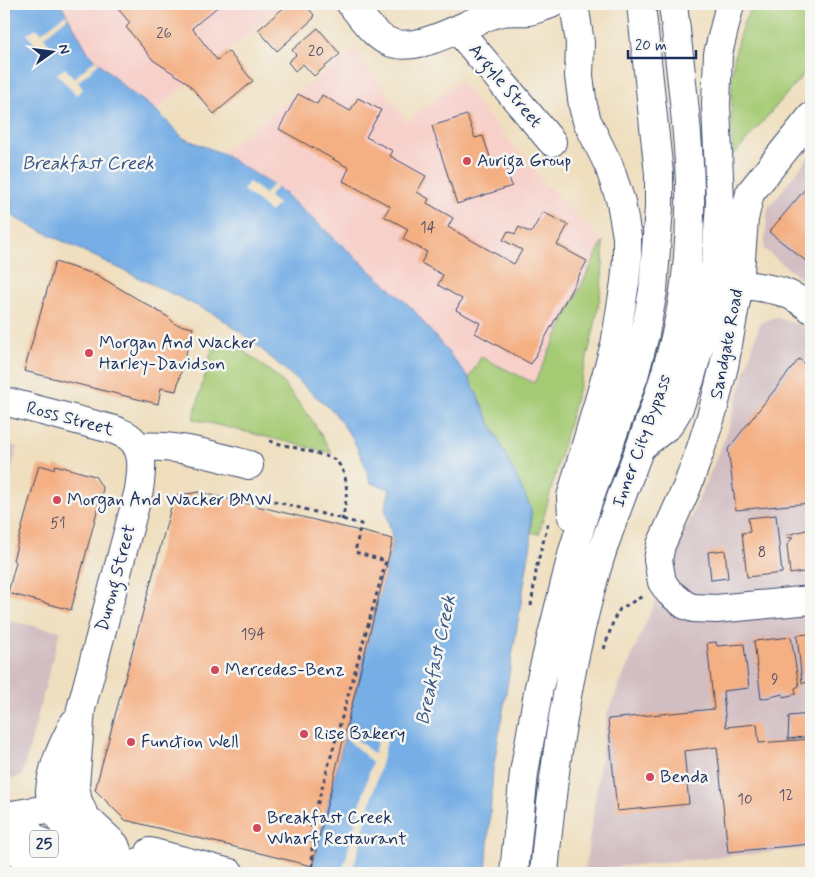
<svg xmlns="http://www.w3.org/2000/svg" width="815" height="877" viewBox="0 0 815 877" font-family="Mynerve,sans-serif">
  <style>
    .built { fill: #f7d0ca }
    .industrial { fill: #d2bec2 }
    .green { fill: #a6cb75; stroke: #607d6a }
    .water { fill: #76aee5; stroke: #486ea2 }
    .pier { fill: #efdfbf }
    .building { fill: #f4af82 }
    .lines { fill: none; stroke-linecap: round; stroke-linejoin: round }
    .minor-casing { stroke: #3b496d; stroke-width: 30 }
    .major-casing { stroke: #3b496d; stroke-width: 30 }
    .highway-casing { stroke: #3b496d; stroke-width: 30 }
    .path { stroke: #3b496d; stroke-width: 3; stroke-dasharray: 4 4; stroke-linecap: butt }
    .minor { stroke: #fff; stroke-width: 28 }
    .major { stroke: #fff; stroke-width: 28 }
    .highway { stroke: #fff; stroke-width: 28 }
    .poi-dot { fill: #d1495b; stroke: #f6f6f2; stroke-width: 2 }
    .labels { text-anchor: middle; dominant-baseline: central; stroke-width: 5; stroke-linejoin: round; paint-order: stroke }
    .number-label { font-size: 15px; fill: #514f67 }
    .shield { fill: #f6f6f2; stroke: #5d6b8a; stroke-width: 1 }
    .shield-label { font-size: 16px; font-weight: bold; fill: #1b2f5e }
    .street-label { font-size: 18px; fill: #1b2f5e; stroke: #f6f6f2 }
    .poi-label { font-size: 18px; fill: #1b2f5e; stroke: #f6f6f2; text-anchor: start }
    .water-label { font-size: 19px; font-style: italic; fill: #365586; stroke: #f6f6f2 }
  </style>
  <rect width="100%" height="100%" fill="#f6f6f2"/>
  <filter id="ink" filterUnits="userSpaceOnUse"><feTurbulence type="fractalNoise" baseFrequency=".02" numOctaves="2"/><feDisplacementMap in="SourceGraphic" scale="10" xChannelSelector="R" yChannelSelector="G"/><feConvolveMatrix kernelMatrix="1 2 1 2 8 2 1 2 1" color-interpolation-filters="sRGB"/></filter>
  <filter id="wash" filterUnits="userSpaceOnUse"><feTurbulence type="fractalNoise" baseFrequency=".0096" numOctaves="4" result="noise"/><feDisplacementMap in="SourceGraphic" scale="20" xChannelSelector="R" yChannelSelector="G"/><feGaussianBlur stdDeviation="1.12" result="paint"/><feColorMatrix in="noise" values="0 0 0 0 0 0 0 0 0 0 0 0 0 0 0 0 0 1.4 0 .05"/><feComposite in="paint" operator="in"/></filter>
  <g filter="url(#wash)">
    <rect width="100%" height="100%" fill="#efdfbf"/>
    <path class="built" d="M61,4H284L156,110L129,91L88,52Z
      M355,49L407,122L459,81L546,185L603,241L534,383L481,357L469,378L412,308L221,153Z"/>
    <path class="industrial" d="M811,154V287L764,249L768,208Z
      M775,317L801,326L811,334V848L585,870L607,714L725,438L760,323Z
      M4,443L17,447L4,501Z
      M4,620L60,631L22,776L4,781Z"/>
    <path class="green" d="M754,4H811V66L733,156C732,107 725,47 754,4Z
      M603,241C605,294 591,344 577,394C564,441 552,488 539,534L531,532V508L469,378L481,357L534,383Z
      M216,335L245,352L280,379L312,420L332,453L193,419Z"/>
    <path class="water" d="M4,4H61L88,52L129,91L156,110L183,138L221,153L277,187L412,308L469,378L531,508V543L493,770L486,873H311L393,540L385,509L390,489L371,483L364,463L353,439L334,412L252,341L218,316L19,220L4,210Z"/>
    <path class="pier" d="M66,14L68,17L44,37L53,49L44,56L27,34L36,28L41,33Z
      M96,59L99,63L78,82L83,89L76,95L57,74L65,68L74,78Z
      M249,182L265,194L273,184L277,187L269,197L278,204L271,212L243,190Z
      M346,730L374,754L380,731L389,734L352,873H342L372,762L345,737Z"/>
    <g id="blocks">
      <path class="building" d="M114,4H221L192,28L217,60L228,51L253,81L214,114L188,83L153,60L126,27L130,23Z
        M288,4H305L314,15L313,16L314,18L277,51L258,30Z
        M318,28L340,54L314,76L303,64L295,71L288,62L296,55L292,50Z
        M298,94L317,104L322,95L350,111L358,98L381,110L366,137L393,151L390,156L426,176L417,192L429,199L427,203L453,218L448,227L514,264L522,250L503,240L508,231L515,234L519,227L531,233L543,212L568,225L557,245L587,261L531,364L475,333L480,323L456,310L462,299L438,285L443,275L421,263L427,252L403,239L408,229L384,216L390,206L343,181L349,168L279,129Z
        M467,115L475,138L483,136L492,163L503,159L512,186L457,204L432,126Z
        M811,182V265L769,232Z
        M55,262L97,275L168,317L175,324L193,328L176,391L161,388L158,404L24,371Z
        M799,359L811,368V503L736,510L728,449Z
        M39,465L54,469L55,465L95,476L103,489L71,610L8,593L16,562L13,560Z
        M199,492L393,539L312,866L125,820L95,790L174,496Z
        M776,515L782,573L747,577L742,533L750,532L748,518Z
        M806,530H811V577L803,572L790,574L787,545L793,537L788,538L787,535Z
        M725,550L728,578L711,580L708,552Z
        M811,634V682L802,683L797,635Z
        M791,637L799,686L795,688L796,694L783,697V694L761,699L754,641Z
        M716,642L717,646L744,644L749,688L723,691L726,727L757,724L759,743L811,739V844L728,852L717,747L684,751L689,804L617,811L608,719L714,709L707,643Z
        M811,714V736L788,739L789,716Z"/>
    </g>
  </g>
  <g filter="url(#ink)">
    <use href="#blocks" fill-opacity="0" stroke="#3b496d" stroke-width="1"/>
    <g class="lines">
      <g class="minor-casing">
        <path id="minor" d="M351,4C361,16 371,32 385,40C417,58 468,20 498,13C508,10 519,12 529,11C536,9 544,7 551,4
          M458,30L552,142
          M811,117L750,193L744,219L739,284L724,366L713,410L699,454L687,487L661,545L658,560L662,582L669,592L685,605L693,608L716,609L811,600
          M739,284C769,289 787,288 811,309
          M4,401L115,430C119,432 125,434 129,437C146,450 141,473 139,490L81,709L75,786L78,802L85,817L115,845L119,856L123,873
          M137,447C176,444 212,455 249,465
          M74,723C63,744 52,767 50,791C49,795 52,801 53,805C64,836 93,855 122,867L139,862L168,857
          M150,852L230,873"/>
      </g>
      <g class="major-casing">
        <path id="major" d="M4,816L84,873
          M5,816L79,804
          M4,843L47,873"/>
      </g>
      <g class="highway-casing">
        <path id="highway" d="M643,445L669,425L678,410L690,380L706,322L716,262L720,202L716,104L718,54L730,4
          M572,516L571,497L615,345L625,282L627,260V237L621,202L609,166L587,121L583,106L579,76L580,43L574,4
          M514,873L524,773L539,687L573,551L587,505L634,376L645,334L653,291L659,207V174L641,4
          M544,873C553,768 568,663 599,561C625,478 663,403 680,315C701,208 685,111 673,4"/>
      </g>
      <path class="path" d="M270,441C282,445 328,455 335,460C351,474 347,501 342,520
        M258,497L361,524L355,552L386,561L311,827L313,873
        M531,606L537,565L548,524
        M604,649L614,619L620,609L643,596"/>
      <use href="#minor" class="minor"/>
      <use href="#major" class="major"/>
      <use href="#highway" class="highway"/>
    </g>
  </g>
  <g class="poi-dot">
    <circle cx="467" cy="161" r="5"/>
    <circle cx="89" cy="353" r="5"/>
    <circle cx="57" cy="500" r="5"/>
    <circle cx="215" cy="670" r="5"/>
    <circle cx="304" cy="734" r="5"/>
    <circle cx="131" cy="742" r="5"/>
    <circle cx="650" cy="777" r="5"/>
    <circle cx="257" cy="828" r="5"/>
  </g>
  <g class="labels">
    <g class="number-label">
      <text x="164" y="34">26</text>
      <text x="316" y="52">20</text>
      <text x="428" y="228">14</text>
      <text x="58" y="524">51</text>
      <text x="762" y="553">8</text>
      <text x="253" y="635">194</text>
      <text x="775" y="680">9</text>
      <text x="786" y="796">12</text>
      <text x="745" y="800">10</text>
    </g>
    <rect class="shield" x="30" y="830.5" width="28" height="27" rx="4"/>
    <g class="shield-label">
      <text x="44" y="844">25</text>
    </g>
    <g class="street-label">
      <text transform="translate(505 86) rotate(50)">Argyle Street</text>
      <text transform="translate(727 344) rotate(-79)">Sandgate Road</text>
      <text transform="translate(70 419) rotate(15)">Ross Street</text>
      <text transform="translate(642 441) rotate(-70)">Inner City Bypass</text>
      <text transform="translate(116 578) rotate(-75)">Durong Street</text>
    </g>
    <g class="poi-label">
      <text x="477" y="161">Auriga Group</text>
      <text x="99" y="343">Morgan And Wacker<tspan x="99" dy="21">Harley-Davidson</tspan></text>
      <text x="67" y="500">Morgan And Wacker BMW</text>
      <text x="225" y="670">Mercedes-Benz</text>
      <text x="314" y="734">Rise Bakery</text>
      <text x="141" y="742">Function Well</text>
      <text x="660" y="777">Benda</text>
      <text x="267" y="818">Breakfast Creek<tspan x="267" dy="21">Wharf Restaurant</tspan></text>
    </g>
    <g class="water-label">
      <text x="88" y="163">Breakfast Creek</text>
      <text transform="translate(436 660) rotate(-78)">Breakfast Creek</text>
    </g>
  </g>
  <rect width="815" height="877" fill="none" stroke="#f6f6f2" stroke-width="20"/>
  <g transform="translate(52 52) rotate(76)" stroke="#f6f6f2" stroke-width="4" paint-order="stroke">
  <path d="M0-4L9 19L0 12L-9 19Z" fill="#1b2f5e"/>
  <text y="-8" font-size="14" font-weight="bold" text-anchor="middle" fill="#1b2f5e">N</text>
  </g>
  <path d="M628 50v8h68v-8" fill="none" stroke="#1b2f5e" stroke-width="2.5"/>
  <text x="635" y="50" font-size="15" fill="#1b2f5e" stroke="#f6f6f2" stroke-width="4" paint-order="stroke">20 m</text>
</svg>
